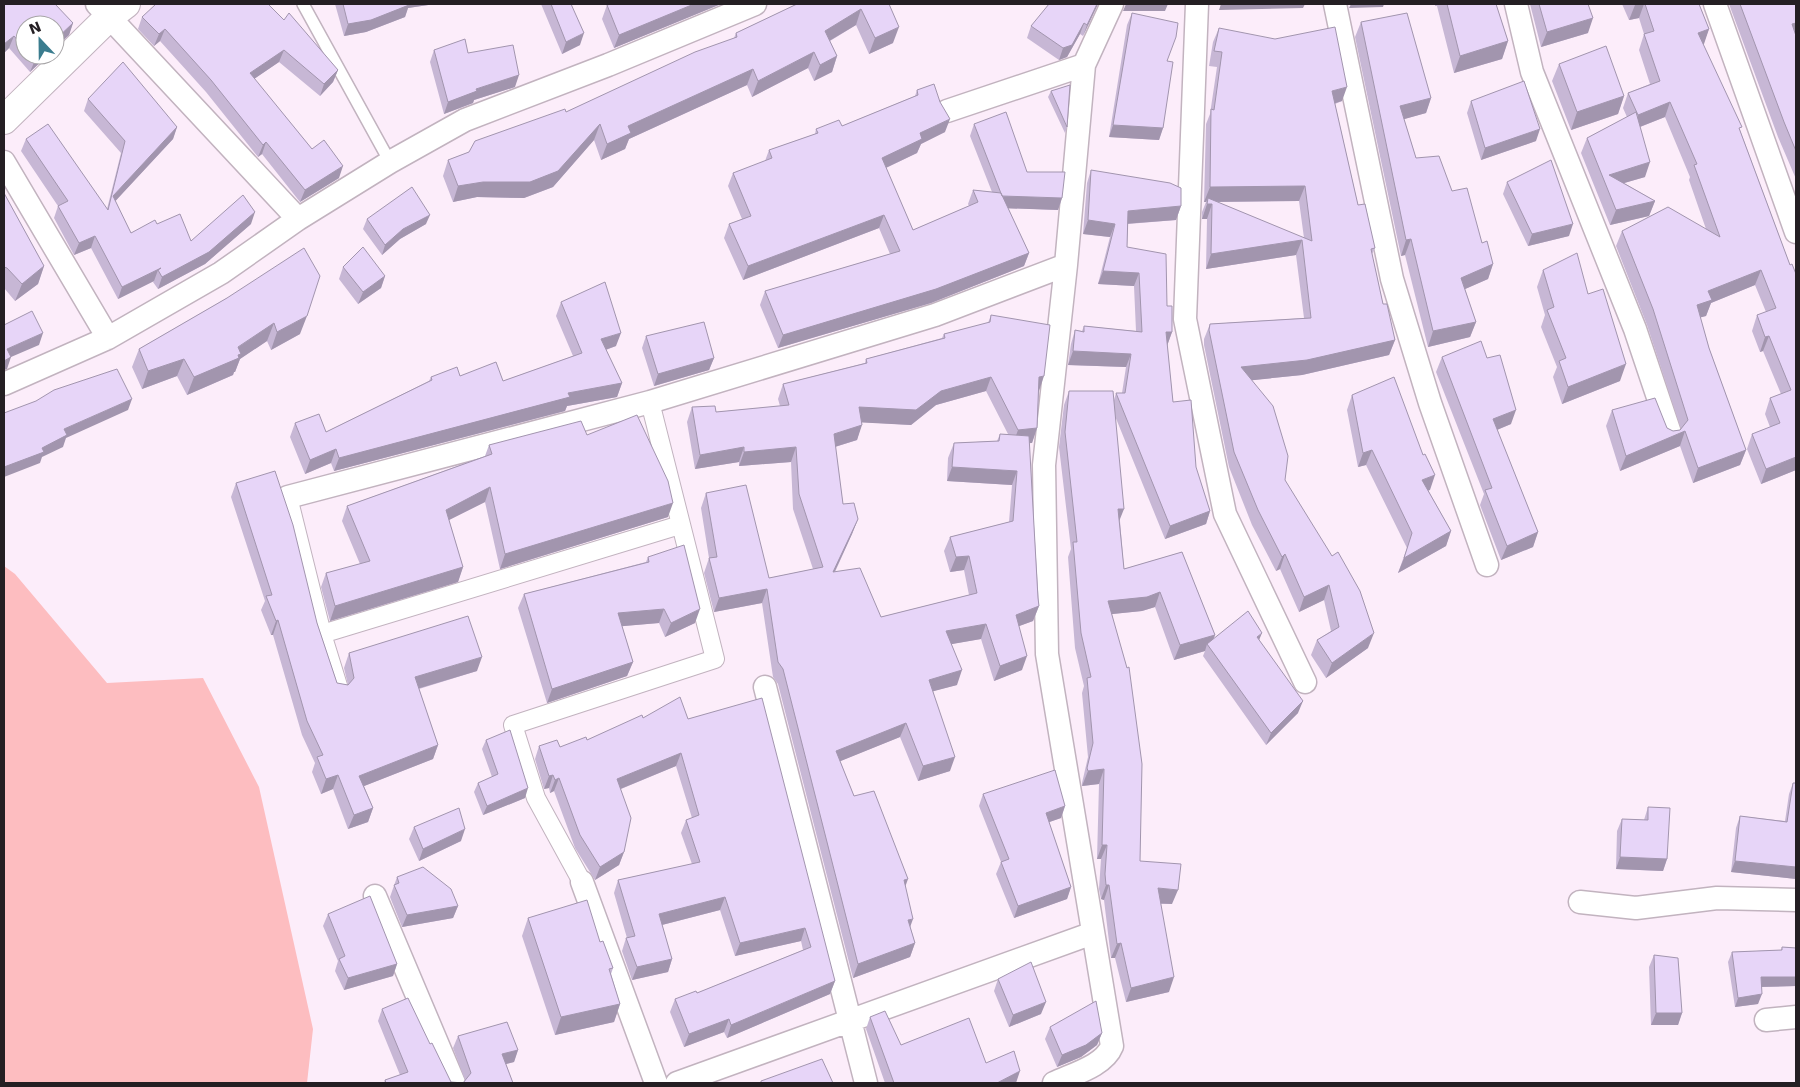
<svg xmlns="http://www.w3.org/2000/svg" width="1800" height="1087" viewBox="0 0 1800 1087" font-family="'DejaVu Sans',sans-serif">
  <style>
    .green { fill: #fdbdc0 }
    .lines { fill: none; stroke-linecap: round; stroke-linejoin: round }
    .service-casing { stroke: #c2b3bf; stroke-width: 14 }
    .pedestrian-casing { stroke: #c2b3bf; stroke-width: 20 }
    .minor-casing { stroke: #c2b3bf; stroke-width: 25 }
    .secondary-casing { stroke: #c2b3bf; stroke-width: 30 }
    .service { stroke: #fff; stroke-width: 11 }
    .pedestrian { stroke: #fff; stroke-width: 18 }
    .minor { stroke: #fff; stroke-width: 22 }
    .secondary { stroke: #fff; stroke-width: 28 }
    .wall { fill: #c7b7d5; fill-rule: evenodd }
    .shaded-wall { fill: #a295ae }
    .building { fill: #e7d5f8; stroke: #a295ae }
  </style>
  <rect width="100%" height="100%" fill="#fcedfa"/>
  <path class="green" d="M4,566L15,574L107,683L203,678L259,787L313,1029L307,1083H4Z"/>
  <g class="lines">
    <g class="service-casing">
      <path id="service" d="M303,4L390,162"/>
    </g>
    <g class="pedestrian-casing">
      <path id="pedestrian" d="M288,497L322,634L339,689
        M322,634L680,525
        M582,882L536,798L513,725L715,659L650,402"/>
    </g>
    <g class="minor-casing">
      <path id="minor" d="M97,4L298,219
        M1197,4L1185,319L1225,514L1305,682
        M1335,4L1392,279L1430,403L1487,565
        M1516,4L1532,72L1635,329L1670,433
        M1715,4L1796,232
        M947,111L1084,65
        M4,162L108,338
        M4,384L108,338L221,273L298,219L390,162L465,120L608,65L755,4
        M288,497L650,402L935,315L1066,265
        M765,687L866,1083
        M582,882L656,1083
        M375,896L454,1083
        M1580,902L1636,908L1717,898L1796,900
        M1766,1020L1796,1017
        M677,1083L1093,933
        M1054,1083C1073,1074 1104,1066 1112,1046L1047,654L1044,465L1066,265L1084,65L1112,4"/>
    </g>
    <g class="secondary-casing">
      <path id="secondary" d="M4,120L109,17L126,4"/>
    </g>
    <use href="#service" class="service"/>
    <use href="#pedestrian" class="pedestrian"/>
    <use href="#minor" class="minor"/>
    <use href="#secondary" class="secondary"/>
  </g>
  <path class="wall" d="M4,4L73,23L69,35L55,48V25H25V55H48L30,72L9,48L4,53Z
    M335,4H435L408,8L405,17L366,32L344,36Z
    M541,4H571L580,45L562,54Z
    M611,4H721L614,48L602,19L607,5Z
    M797,4H890L889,5L893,43L869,54L856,25L830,41L837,56L832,72L814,81L808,68L752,97L747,85L629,139L625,149L601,160L594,140L553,187L524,198L477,197L453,202L443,176L448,160L469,152L566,112L734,38L736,33Z
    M1098,4L1083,36L1080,34L1067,57L1059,60L1027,38L1031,26Z
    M1435,4H1496L1508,41L1502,59L1454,73L1437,6H1435Z
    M1530,4H1588V33L1541,47Z
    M1622,4H1699L1709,29L1703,44L1740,130L1790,265L1796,470L1761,484L1747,449L1752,434L1770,427L1765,414L1770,398L1781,394L1763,351L1760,352L1752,331L1757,315L1766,312L1755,285L1711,303L1706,316L1700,317L1709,348L1746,450L1740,465L1693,483L1680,446L1620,471L1606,426L1612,410L1667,428L1673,431L1680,430L1681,429L1647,325L1616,246L1622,231L1706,229L1689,180L1690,177L1665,117L1640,127L1645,177L1624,183L1655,201L1649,216L1610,225L1581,153L1587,138L1627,117L1623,108L1628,93L1650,84L1639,50L1644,34L1639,18L1629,20Z
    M1729,4H1796V179L1778,137Z
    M1132,13L1167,61L1163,128L1159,140L1109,137L1127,25Z
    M142,17L284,20L338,70L333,82L320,96L279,62L254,79L312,149L339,178L300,202L262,154L258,157L206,92L160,41L154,46L138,29Z
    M1361,22L1431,98L1426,113L1404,119L1416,158L1452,191L1493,264L1488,279L1465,289L1476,322L1470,337L1428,347L1405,255L1401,256L1355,37Z
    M1219,28L1342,101L1335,104L1358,205L1375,248L1372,254L1383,304L1395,340L1389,355L1302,375L1252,380L1285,480L1368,648L1326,678L1311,655L1317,640L1331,631L1324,600L1299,612L1280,569L1276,571L1252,525L1229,467L1204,345V339L1210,324L1304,318L1296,255L1206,269L1207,219H1202V212L1206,202H1204L1206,124L1210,114L1217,67L1209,66L1213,42ZM1299,201L1304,238L1217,202Z
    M434,50L468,53L515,87L474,100L473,103L444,114L430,62Z
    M1559,64L1624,96L1618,114L1571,130L1552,81Z
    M917,90L945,132L921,144L917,153L886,168L913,230L969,206L968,204L973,190L992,192L970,136L974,124L1027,172L1062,198L1058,210L1008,208L1029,253L1024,266L931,303L778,348L760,305L765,291L890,254L879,228L743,280L724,238L729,224L742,219L728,186L733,173L765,161L769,150L815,134L816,129L842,126L915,96Z
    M1051,91L1067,127L1065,133L1048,97Z
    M88,99L177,127L173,139L115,201L131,233L157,224L191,241L251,224L205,264L158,289L153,282L154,281L118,299L91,248L74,255L54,218L58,206L21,151L26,139L107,209L121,153L84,111Z
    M1471,101L1536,141L1481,160L1467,113Z
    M1091,170L1181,206L1176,220L1128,224L1127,247L1167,306L1172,332L1167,346L1173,402L1210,511L1206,524L1165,539L1115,416L1120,521L1124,569L1182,552L1215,635L1213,640H1259L1298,713L1266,745L1203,656L1205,651L1174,660L1155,607L1142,611L1112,614L1140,861L1172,904H1161L1169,992L1126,1002L1115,958H1111L1104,900L1101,899L1099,889L1101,859H1097L1099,784L1082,786V783L1088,757L1082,693L1084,686L1075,648L1068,557L1071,549L1059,447L1064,405L1069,391L1114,400L1116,393H1122L1126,367L1068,365L1071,344L1075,330L1082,331L1084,326L1136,331L1134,286L1098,284L1110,237L1083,234L1087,183Z
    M1507,182L1569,236L1528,246L1503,194Z
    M4,193L44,266L38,284L15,301L4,288Z
    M367,219L426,224L400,239L382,255L363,229Z
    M343,267L385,276L381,288L358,304L339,279Z
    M1543,270L1588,294L1620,381L1562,404L1553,377L1557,367L1541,327L1545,315L1537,287Z
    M227,298L300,334L271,350L267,341L240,359L235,372H234L233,375L187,395L177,376L142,389L132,367L139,349Z
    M561,302L616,346L606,350L622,383L617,397L567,406L565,411L334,471L331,463L305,474L290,437L295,423L326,432L429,381L431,377L460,376L503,381L573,356L556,316Z
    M991,315L1039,391L1037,428L1032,443H1029L1039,606L1033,621L1019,626L1022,670L994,681L981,639L951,644L957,685L933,691L950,771L918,781L900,737L840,761L854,796L905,886L910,926L915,943L910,957L853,978L778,684L773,677L762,603L714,612L704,573L709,558L701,508L706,493L769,578L813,569L793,509L791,462L739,466V462L695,469L687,422L692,407L716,412L780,406L778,399L783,384L865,363L866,359L942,338L944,334L988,323ZM986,391L1008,434H1000L997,441L954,443L948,458L947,481L1012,485L1009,522L950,537L944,551L950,572L964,570L969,595L881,617L835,572L852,534L858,519L843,504L835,447L857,440L862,422L911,425L936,405Z
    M646,336L714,358L709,370L654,386L642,348Z
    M1442,357L1487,358L1511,424L1497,430L1538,532L1533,547L1501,560L1480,505L1484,494L1436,372Z
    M1352,395L1430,490H1428L1451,531L1446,546L1398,573L1407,548L1366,465L1358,467L1347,410Z
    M587,435L668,517L500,569L485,502L449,520L463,567L458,582L330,621L321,587L326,573L360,564L342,521L347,506L485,456L489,445Z
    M236,483L317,623L337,683L348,685L344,668L349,653L477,671L419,689L438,745L433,759L364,786L373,808L368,822L348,829L333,789L321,794L312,772L315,763L302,735L273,635H271L261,610L265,601L231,497Z
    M648,557L695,623L665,637L659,623L622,626L633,662L627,676L547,703L518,608L524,594L646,562Z
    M643,718L688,719L835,981L830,994L727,1038L724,1032L684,1047L670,1012L675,999L697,993L803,950L801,941L735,956L720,910L662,925L672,959L668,972L632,980L622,951L626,938H627L614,893L618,880L692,864L681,833L686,820L692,818L676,766L621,789L624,852L619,865L595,880L575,848L554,791L550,793L549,788L544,789L535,759L539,746L560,747L587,740Z
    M486,740L525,798L483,815L474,792L478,783L492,777L482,749Z
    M1793,783L1796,879L1731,872L1736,828L1740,816L1785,821L1789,794Z
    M983,794L1065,806L1061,818L1049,822L1071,887L1067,899L1014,918L996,874L1001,862L979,806Z
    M1648,807L1667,859L1663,871L1616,869L1617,831L1622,819L1644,820Z
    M414,827L461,841L419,861L409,839Z
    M397,877L458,906L453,918L402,927L390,897Z
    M328,914L397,964L393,976L344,990L335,971L338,961L323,926Z
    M528,918L600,942L613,968L611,974L620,1004L614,1022L555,1035L522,936Z
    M1782,947L1796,948V986L1761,987L1758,1004L1735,1007L1728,962L1732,952L1781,950Z
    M1654,955L1682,1013L1678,1025H1651L1649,967Z
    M998,979L1041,1014L1009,1027L994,991Z
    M382,1009L430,1044L451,1082L463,1083L465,1080L453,1048L458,1036L518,1050L514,1062L506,1064L513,1083H384L385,1080L400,1075L378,1021Z
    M870,1017L901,1045L986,1063L1016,1083H885L866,1029Z
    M1050,1027L1102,1033L1097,1045L1081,1057L1057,1067L1045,1039Z"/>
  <path class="shaded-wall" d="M405,4H435L408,8L405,17L366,32L344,36L348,24Z
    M694,4H721L614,48L619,35Z
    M1097,4H1098L1083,36L1087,25Z
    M1126,4H1168L1165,11H1123Z
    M1221,4H1305L1303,8L1219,10Z
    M1351,4H1384L1383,7L1349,8Z
    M1640,4H1644L1639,18L1629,20L1635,5Z
    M861,9L856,25L819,47L825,31Z
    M1593,18L1588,33L1541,47L1547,32Z
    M73,23L69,35L55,48V40Z
    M1084,23L1080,34L1067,57L1059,60L1063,48Z
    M1796,23V36L1792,24Z
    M899,27L893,43L869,54L875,38Z
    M165,29L160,41L154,46L159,34Z
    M1709,29L1704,44L1692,49L1698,33Z
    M584,33L580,45L562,54L566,42Z
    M14,36L9,48L4,53V44Z
    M1508,41L1502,59L1454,73L1460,56Z
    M284,50L279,62L245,85L250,73Z
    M814,52L808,68L752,97L758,81Z
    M40,55H48L30,72L35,60Z
    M837,56L832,72L814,81L820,65Z
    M753,69L747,85L629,139L625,149L601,160L607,144L628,126Z
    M338,70L333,82L320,96L324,84Z
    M519,75L515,87L474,100L473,103L444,114L448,102L476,89Z
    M1347,87L1342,101L1326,106L1332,91Z
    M1624,96L1618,114L1571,130L1577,112Z
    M1431,98L1426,113L1394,122L1400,106Z
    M1670,102L1665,117L1632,130L1638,115Z
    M950,119L945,132L921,144L917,153L877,172L882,158L920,133Z
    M600,124L594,140L553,187L524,198L477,197L453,202L458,186L483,182Z
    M1113,125L1163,128L1159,140L1109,137Z
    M177,127L173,139L109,208L113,196Z
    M1540,129L1536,141L1481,160L1485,148Z
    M266,142L262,154L258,157L263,145Z
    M1650,162L1645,177L1607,188L1609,175Z
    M343,166L339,178L300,202L305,190Z
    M1305,186L1299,201L1207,202L1208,198L1206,202H1204L1210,187Z
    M1002,196L1062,198L1058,210L998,208Z
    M1655,201L1649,216L1610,225L1616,210Z
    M1207,204H1212L1207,219H1202Z
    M1181,206L1176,220L1123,224L1128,211Z
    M255,212L251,224L205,264L158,289L162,277Z
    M430,215L426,224L400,239L382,255L385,245L403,229Z
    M884,215L879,228L743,280L748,266Z
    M1088,220L1115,224L1110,237L1083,234Z
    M1573,224L1569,236L1528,246L1532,234Z
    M95,236L91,248L74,255L79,243Z
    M1411,239L1405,255L1401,256L1406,240Z
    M1302,240L1296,255L1206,269L1211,254Z
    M1029,253L1024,266L931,303L778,348L783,335Z
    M1493,264L1488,279L1456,293L1461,278Z
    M44,266L38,284L15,301L22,284Z
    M161,268L158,270L154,281L118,299L122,287Z
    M1761,270L1755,285L1711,303L1706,316L1691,320L1697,305L1708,291Z
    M1103,271L1139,273L1134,286L1098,284Z
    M385,276L381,288L358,304L363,292Z
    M307,316L300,334L271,350L277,332Z
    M1476,322L1470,337L1428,347L1433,331Z
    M274,323L267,341L240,359L235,372H234L233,375L187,395L194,377Z
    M1166,332H1172L1167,346Z
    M43,333L39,345L11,357L7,369L4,370V361L7,349Z
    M621,333L616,346L596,353L601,339Z
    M1769,336L1763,351L1760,352L1765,337Z
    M1395,340L1389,355L1302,375L1235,382L1241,367Z
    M1073,351L1131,354L1126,367L1068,365Z
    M714,358L709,370L654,386L658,374Z
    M184,359L177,376L142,389L148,371Z
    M1626,364L1620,381L1562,404L1568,387Z
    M1044,376L1039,391H1034L1039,377Z
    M991,377L986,391L936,405L911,425L853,422L859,407L941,391Z
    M622,383L617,397L567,406L565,411L334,471L339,458L568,393Z
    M132,399L128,410L66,438L63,447L42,457L40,463L4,477V467L42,448L64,429Z
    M1516,410L1511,424L1487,434L1493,419Z
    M862,425L857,440L828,449L834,434Z
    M1037,428L1032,443L1013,444L1018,430Z
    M1685,431L1680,446L1620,471L1626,456Z
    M744,447L739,462L695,469L700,455Z
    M796,447L791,462L739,466L744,452Z
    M336,449L331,463L305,474L310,460Z
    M1372,450L1366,465L1358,467L1363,453Z
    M1746,450L1740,465L1693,483L1698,468Z
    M1796,457V470L1761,484L1766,469Z
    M952,467L1017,471L1012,485L947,481Z
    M1435,475L1430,490L1417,495L1422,480Z
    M490,487L485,502L441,524L446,510Z
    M673,503L668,517L500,569L505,554Z
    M1118,509H1124L1118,524Z
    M1210,511L1206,524L1165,539L1170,526Z
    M858,519L852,534L828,586L833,572Z
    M1451,531L1446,546L1398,573L1404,558Z
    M1538,532L1533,547L1501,560L1507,546Z
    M1285,554L1280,569L1276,571L1282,557Z
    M969,556L964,570L950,572L956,557Z
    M463,567L458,582L330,621L335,606Z
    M1329,585L1324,600L1299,612L1304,597Z
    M767,589L762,603L714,612L719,598Z
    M1160,592L1155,607L1142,611L1103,615L1108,601Z
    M1039,606L1033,621L1011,629L1016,615Z
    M664,609L659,623L613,627L618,613Z
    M700,609L695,623L665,637L671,623Z
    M278,620L273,635H271L276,621Z
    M986,624L981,639L941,646L946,631Z
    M1262,633L1257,645V637Z
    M1374,633L1368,648L1326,678L1332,663Z
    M1215,635L1210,648L1207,644L1205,651L1174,660L1180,645Z
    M1027,656L1022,670L994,681L1000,666Z
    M482,657L477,671L410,691L415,677Z
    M633,662L627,676L547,703L552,689Z
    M962,670L957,685L923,694L929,680Z
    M1303,701L1298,713L1266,745L1271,733Z
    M906,723L900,737L831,765L836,751Z
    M438,745L433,759L354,790L359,776Z
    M681,753L676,766L613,792L617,779Z
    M955,757L950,771L918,781L923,766Z
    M1104,769L1099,784L1082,786L1088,771Z
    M338,775L333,789L321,794L326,779Z
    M553,775L549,788L544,789L549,776Z
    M559,778L554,791L550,793L555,780Z
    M528,788L525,798L483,815L487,806Z
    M1065,806L1061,818L1041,825L1046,813Z
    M373,808L368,822L348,829L354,815Z
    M465,829L461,841L419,861L423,849Z
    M1102,845H1107L1101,859H1097Z
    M624,852L619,865L595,880L600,867Z
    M1620,857L1667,859L1663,871L1616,869Z
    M1735,861L1796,867V879L1731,872Z
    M908,879L903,893L904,880Z
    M1106,885H1109L1104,900L1101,899Z
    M1071,887L1067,899L1014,918L1018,906Z
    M1158,888L1178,890L1172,904L1153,903Z
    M725,897L720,910L654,927L659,914Z
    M458,906L453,918L402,927L407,915Z
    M913,919L908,933V920Z
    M805,928L801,941L735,956L740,943Z
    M915,943L910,957L853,978L858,964Z
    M1121,943L1115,958H1111L1117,944Z
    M672,959L668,972L632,980L637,967Z
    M397,964L393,976L344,990L348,978Z
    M1174,977L1169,992L1126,1002L1131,988Z
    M1761,977H1796V986L1758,987Z
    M835,981L830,994L727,1038L731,1025Z
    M1762,994L1758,1004L1735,1007L1738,998Z
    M1046,1002L1041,1014L1009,1027L1013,1015Z
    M620,1004L614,1022L555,1035L561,1017Z
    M1656,1013H1682L1678,1025H1651Z
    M729,1019L724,1032L684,1047L689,1034Z
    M1102,1033L1097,1045L1081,1057L1057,1067L1062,1055Z
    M518,1050L514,1062L498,1066L502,1054Z
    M1020,1071L1016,1083H997Z"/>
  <path class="building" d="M4,4H55L73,23L55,40V25H25V49L14,36L4,44Z
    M156,4H268L284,20L289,13L338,70L324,84L284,50L250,73L312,149L324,140L343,166L305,190L266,142L263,145L211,80L165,29L159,34L142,17Z
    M343,4H409V5L371,20L348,24Z
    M551,4H571L584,33L566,42Z
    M611,4H694L619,35L607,5Z
    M797,4H889L899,27L875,38L861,9L825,31L837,56L820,65L814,52L758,81L753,69L628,126L631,133L607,144L600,124L558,171L530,182H483L458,186L448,160L469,152L475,141L565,109L566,112L695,52L737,37L736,33Z
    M1049,4H1097L1087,25L1084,23L1072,45L1063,48L1031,26Z
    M1447,4H1496L1508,41L1460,56Z
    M1539,4H1588L1593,18L1547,32Z
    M1645,4H1699L1709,29L1698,33L1742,127L1739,128L1790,265L1792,264L1796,274V457L1766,469L1752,434L1780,423L1770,398L1791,390L1769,336L1765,337L1757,315L1776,308L1761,270L1708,291L1712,300L1697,305L1709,348L1746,450L1698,468L1685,431L1626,456L1612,410L1655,398L1667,428L1673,431L1680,430L1688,420L1653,309L1622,231L1668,207L1720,237L1694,165L1697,164L1670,102L1638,115L1628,93L1660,81L1644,34L1654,31Z
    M1740,4H1796V23L1792,24L1796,36V151L1784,122Z
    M1132,13L1178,23L1176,37L1167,61L1173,62L1163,128L1113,125Z
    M1407,13L1431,98L1400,106L1416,158L1439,156L1452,191L1467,188L1482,243L1487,241L1493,264L1461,278L1476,322L1433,331L1411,239L1406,240L1361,22Z
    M1335,27L1347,87L1332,91L1358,205L1365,204L1375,248L1371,249L1383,304H1387L1395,340L1307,360L1241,367L1273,406L1288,456L1285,480L1332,556L1338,552L1360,591L1374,633L1332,663L1317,640L1339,627L1329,585L1304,597L1285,554L1282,557L1258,510L1234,452L1209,330L1210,324L1311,318L1302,240L1211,254L1212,204H1207L1208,198L1312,241L1305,186L1210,187L1211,109L1214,110L1222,52L1214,51L1219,28L1275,39Z
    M465,39L468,53L513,45L519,75L476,89L477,91L448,102L434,50Z
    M1606,46L1624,96L1577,112L1559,64Z
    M30,55H40L35,60Z
    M123,62L177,127L113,196L131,233L155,220L157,224L180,214L191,241L243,195L255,212L209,252L162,277L158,270L161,268L122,287L95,236L79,243L58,206L68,201L26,139L48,124L108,210L125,141L88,99Z
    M1524,81L1540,129L1485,148L1471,101Z
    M934,84L940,102L950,119L920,133L922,139L882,158L913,230L978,202L973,190L1001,193L1029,253L936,289L783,335L765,291L900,251L884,215L748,266L729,224L751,216L733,173L772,158L769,150L818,133L816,129L839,120L842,126L918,95L917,90Z
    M1070,85L1067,127L1051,91Z
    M1006,112L1027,172H1065L1062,198L1002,196L974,124Z
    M1636,112L1650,162L1609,175L1655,201L1616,210L1587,138Z
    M1551,160L1573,224L1532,234L1507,182Z
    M1091,170L1170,183L1181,188V206L1128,211L1127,247L1166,254L1167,306H1172V332H1166L1173,402L1191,400L1196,467L1210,511L1170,526L1116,393H1125L1131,354L1073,351L1075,330L1084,332V326L1142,332L1139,273L1103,271L1115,224L1088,220Z
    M412,187L430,215L403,229L385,245L367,219Z
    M4,193L44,266L22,284L7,268L4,267Z
    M363,247L385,276L363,292L343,267Z
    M304,248L320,276L307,316L277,332L274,323L238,347L241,354L238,355L239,358L194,377L184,359L148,371L139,349L227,298Z
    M1577,253L1588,294L1603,289L1626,364L1568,387L1559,361L1566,358L1547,310L1554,307L1543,270Z
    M605,282L621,333L601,339L622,383L568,393L570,397L339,458L336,449L310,460L295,423L319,414L326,432L432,380L431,377L457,367L460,376L496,362L503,381L582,353L561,302Z
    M32,311L43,333L7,349L11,357L4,361V325Z
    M991,315L1050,325L1044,376L1039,377L1037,428L1018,430L991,377L941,391L916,410L859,407L862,425L834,434L843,504L854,503L858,519L833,572L860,568L881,617L977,593L969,556L956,557L950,537L1013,521L1017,471L952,467L954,443L999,441L1000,434L1029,436L1038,598L1039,606L1016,615L1027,656L1000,666L986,624L946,631L962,670L929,680L955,757L923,766L906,723L836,751L854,796L874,791L908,879L904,880L913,919L908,920L915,943L858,964L783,669L778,662L767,589L719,598L709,558L717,557L706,493L746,485L769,578L823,567L799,494L796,447L744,452V447L700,455L692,407L715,406L716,412L789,405L783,384L867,363L866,359L945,338L944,334L990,322Z
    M704,322L714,358L658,374L646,336Z
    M1481,341L1487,358L1500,355L1516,410L1493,419L1538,532L1507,546L1485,490L1492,488L1442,357Z
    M117,369L132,399L64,429L67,435L42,448L44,452L4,467V413L36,401L54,390Z
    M1394,377L1423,455L1425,454L1435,475L1422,480L1451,531L1404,558L1412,533L1372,450L1363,453L1352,395Z
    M1069,391H1113L1124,509H1118L1124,569L1182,552L1215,635L1180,645L1160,592L1147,597L1108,601L1127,668L1129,667L1142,764L1140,861L1181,864L1178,890L1158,888L1174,977L1131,988L1121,943L1117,944L1109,885H1106L1105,874L1107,845H1102L1104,769L1088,771L1087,768L1093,743L1087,678L1091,677L1081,633L1073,542H1077L1065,432Z
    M637,415L668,481L673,503L505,554L490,487L446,510L463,567L335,606L326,573L370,561L347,506L492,454L489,445L581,421L587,435Z
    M275,471L293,525L317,623L337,683L348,685L354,678L349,653L468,616L482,657L415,677L438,745L359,776L373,808L354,815L338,775L326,779L317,757L323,755L307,721L278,620L276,621L266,596L272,595L236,483Z
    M684,545L700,609L671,623L664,609L618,613L633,662L552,689L524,594L649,562L648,557Z
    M1248,611L1262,633L1257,637L1303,701L1271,733L1207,644Z
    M680,697L688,719L762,698L835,981L731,1025L729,1019L689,1034L675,999L696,991L697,993L811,947L805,928L740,943L725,897L659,914L672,959L637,967L626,938L635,936L618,880L700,862L686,820L699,815L681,753L617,779L631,818L624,852L600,867L580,835L559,778L555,780L553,775L549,776L539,746L557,740L560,747L586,737L587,740L642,715L643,718Z
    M510,730L528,788L487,806L478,783L498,774L486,740Z
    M1055,770L1065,806L1046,813L1071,887L1018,906L1001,862L1009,859L983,794Z
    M1793,783H1796V867L1735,861L1740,816L1787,822Z
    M1648,807L1670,808L1667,859L1620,857L1622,819L1648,820Z
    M459,808L465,829L423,849L414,827Z
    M423,867L451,889L458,906L407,915L394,885L399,883L397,877Z
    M370,896L397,964L348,978L339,959L345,956L328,914Z
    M587,900L600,942L603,941L613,968L609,969L620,1004L561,1017L528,918Z
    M1782,947L1796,948V977H1761L1762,994L1738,998L1732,952L1782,950Z
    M1654,955L1678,958L1682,1013H1656Z
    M1031,962L1046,1002L1013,1015L998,979Z
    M408,998L430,1044L432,1043L451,1082L463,1083L471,1073L458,1036L507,1022L518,1050L502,1054L513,1083H386L385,1080L408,1072L382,1009Z
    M1096,1001L1102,1033L1086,1045L1062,1055L1050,1027Z
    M885,1011L901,1045L969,1018L986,1063L1014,1051L1020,1071L997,1083H894L870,1017Z
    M822,1059L833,1083H761V1081Z"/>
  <rect width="1800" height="1087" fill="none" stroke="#241f23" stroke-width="10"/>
  <g transform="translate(40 40) rotate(338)"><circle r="24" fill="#ffffff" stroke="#a7a5a7"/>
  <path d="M0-4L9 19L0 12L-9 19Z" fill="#3a7c8e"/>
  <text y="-8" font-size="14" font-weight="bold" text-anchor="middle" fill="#241f23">N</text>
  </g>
</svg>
